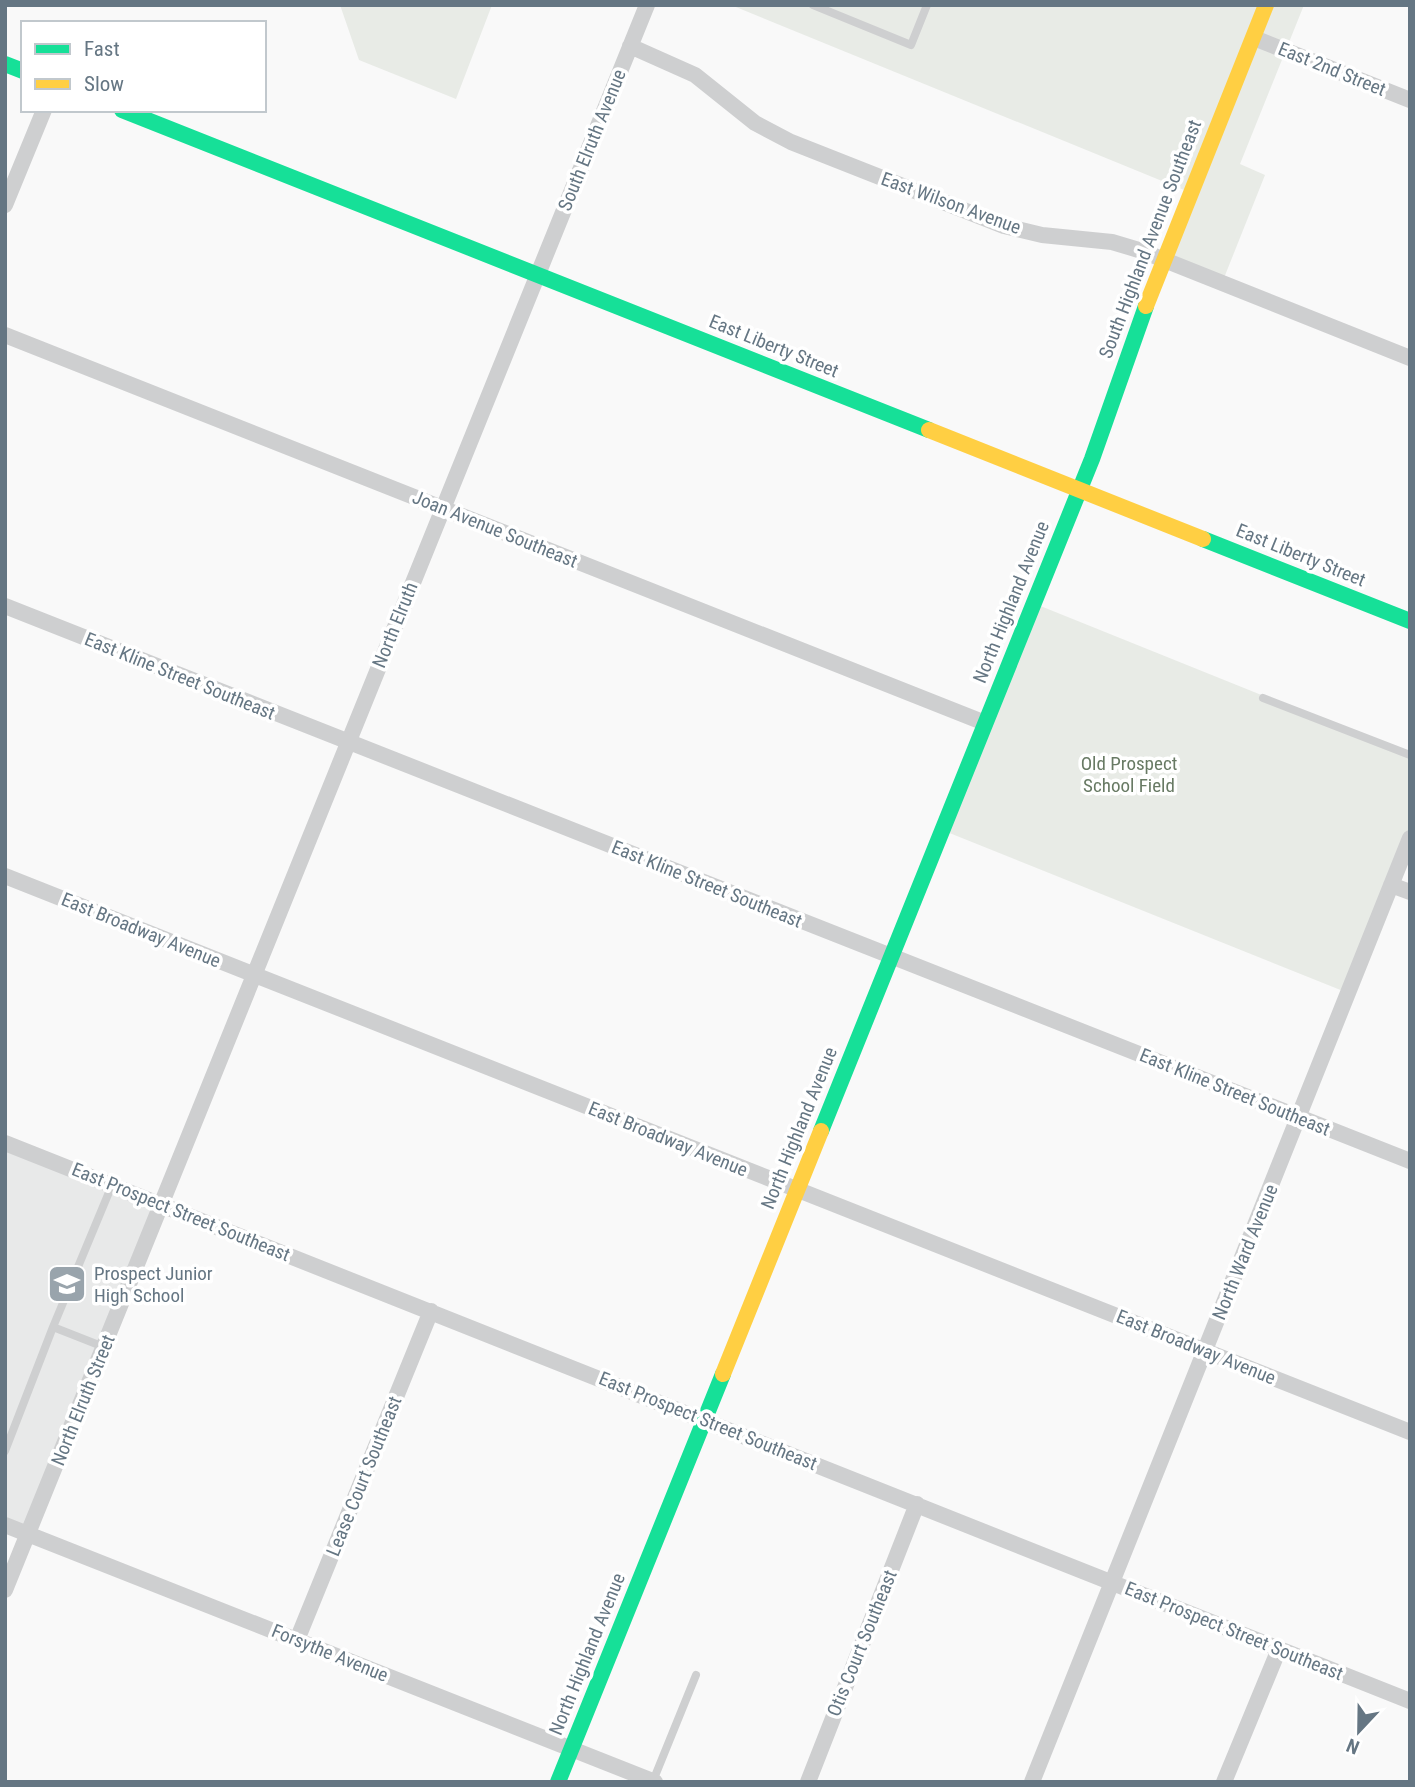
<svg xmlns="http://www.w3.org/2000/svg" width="1415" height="1787" viewBox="0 0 1415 1787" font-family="'Roboto Condensed',sans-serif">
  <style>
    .built { fill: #e8e9e9 }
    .green { fill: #e8ebe6 }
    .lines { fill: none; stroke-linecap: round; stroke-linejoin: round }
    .lane { stroke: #cecfd0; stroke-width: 8 }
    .street { stroke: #cecfd0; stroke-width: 16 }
    .fast { stroke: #16e098; stroke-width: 16 }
    .slow { stroke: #ffcf43; stroke-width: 16 }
    .labels { text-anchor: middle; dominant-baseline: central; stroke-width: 7; stroke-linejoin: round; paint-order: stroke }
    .street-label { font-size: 19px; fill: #657683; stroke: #fff }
    .park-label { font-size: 19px; fill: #687a64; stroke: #fff }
    .poi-label { font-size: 19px; fill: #657683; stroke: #fff; text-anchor: start }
  </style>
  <rect width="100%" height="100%" fill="#f9f9f9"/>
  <path class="built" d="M5,1143L161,1205L28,1534L5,1525Z"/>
  <path class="green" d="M340,5H492L456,99L359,60Z
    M731,5H1304L1240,164L1265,175L1222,283L1163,259L1189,192Z
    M1033,603L1410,755V838L1348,993L942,830Z"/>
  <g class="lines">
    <path class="lane" d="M813,5L911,45L927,5
      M1263,698L1410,755
      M104,1347L53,1327L112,1185
      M5,1451L53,1327
      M653,1781L696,1675"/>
    <path class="street" d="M1254,38L1410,100
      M630,46L695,75L755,123L791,142L1004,226L1042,235L1112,242L1142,251L1410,358
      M5,205L44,110
      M5,335L985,723
      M5,606L1410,1161
      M5,876L1410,1432
      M1391,885L1410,892
      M5,1143L1410,1701
      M5,1525L655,1782
      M5,1590L647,5
      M297,1640L431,1311
      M808,1782L917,1504
      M1032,1782L1410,838
      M1224,1782L1279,1649"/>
    <path class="fast" d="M5,64L23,71
      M122,110L929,430
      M1203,539L1410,621
      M821,1131L1092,459L1146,306
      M558,1782L723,1374"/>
    <path class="slow" d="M1146,306L1266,5
      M929,430L1203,539
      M723,1374L821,1131"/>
  </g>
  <defs>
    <g id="school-square" transform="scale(2.0125)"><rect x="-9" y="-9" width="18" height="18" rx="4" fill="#99a4ac" stroke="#fff"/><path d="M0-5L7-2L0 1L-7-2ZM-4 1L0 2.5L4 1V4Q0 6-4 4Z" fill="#fff"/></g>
  </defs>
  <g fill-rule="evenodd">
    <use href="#school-square" x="67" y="1284"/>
  </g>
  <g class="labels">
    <g class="street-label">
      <text transform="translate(1332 69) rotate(22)">East 2nd Street</text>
      <text transform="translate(592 140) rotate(-68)">South Elruth Avenue</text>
      <text transform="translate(951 203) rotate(20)">East Wilson Avenue</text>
      <text transform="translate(1150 239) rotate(-69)">South Highland Avenue Southeast</text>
      <text transform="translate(774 346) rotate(22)">East Liberty Street</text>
      <text transform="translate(495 529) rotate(22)">Joan Avenue Southeast</text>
      <text transform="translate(1301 555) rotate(22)">East Liberty Street</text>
      <text transform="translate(1011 602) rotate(-68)">North Highland Avenue</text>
      <text transform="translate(395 625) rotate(-68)">North Elruth</text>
      <text transform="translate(180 676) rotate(22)">East Kline Street Southeast</text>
      <text transform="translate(707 884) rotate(22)">East Kline Street Southeast</text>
      <text transform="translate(141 930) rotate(22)">East Broadway Avenue</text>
      <text transform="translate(1235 1092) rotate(22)">East Kline Street Southeast</text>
      <text transform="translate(799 1128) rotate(-68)">North Highland Avenue</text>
      <text transform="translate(668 1139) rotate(22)">East Broadway Avenue</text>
      <text transform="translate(181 1212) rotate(22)">East Prospect Street Southeast</text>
      <text transform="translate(1245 1252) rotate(-68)">North Ward Avenue</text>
      <text transform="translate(1196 1347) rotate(22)">East Broadway Avenue</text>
      <text transform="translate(83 1400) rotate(-68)">North Elruth Street</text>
      <text transform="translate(708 1421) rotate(22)">East Prospect Street Southeast</text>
      <text transform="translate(364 1476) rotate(-68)">Lease Court Southeast</text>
      <text transform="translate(1234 1631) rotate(22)">East Prospect Street Southeast</text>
      <text transform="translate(862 1643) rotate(-68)">Otis Court Southeast</text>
      <text transform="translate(330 1653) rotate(22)">Forsythe Avenue</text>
      <text transform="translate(587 1654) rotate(-68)">North Highland Avenue</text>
    </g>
    <g class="park-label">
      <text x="1129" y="763">Old Prospect<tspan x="1129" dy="22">School Field</tspan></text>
    </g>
    <g class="poi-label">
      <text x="94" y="1273">Prospect Junior<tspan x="94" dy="22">High School</tspan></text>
    </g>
  </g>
  <rect width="1415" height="1787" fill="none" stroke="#657683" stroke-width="14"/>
  <rect x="21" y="21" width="245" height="91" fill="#ffffff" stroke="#c1c8cd" stroke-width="2"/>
  <rect x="35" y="44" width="35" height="10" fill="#16e098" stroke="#c1c8cd" stroke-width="2"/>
  <text x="84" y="56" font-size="21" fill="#657683">Fast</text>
  <rect x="35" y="79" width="35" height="10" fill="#ffcf43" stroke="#c1c8cd" stroke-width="2"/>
  <text x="84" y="91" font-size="21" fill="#657683">Slow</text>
  <g transform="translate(1359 1731) rotate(202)" stroke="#ffffff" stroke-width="5" paint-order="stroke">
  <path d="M0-5L12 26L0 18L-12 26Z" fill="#657683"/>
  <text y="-10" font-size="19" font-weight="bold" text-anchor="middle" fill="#657683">N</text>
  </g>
</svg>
